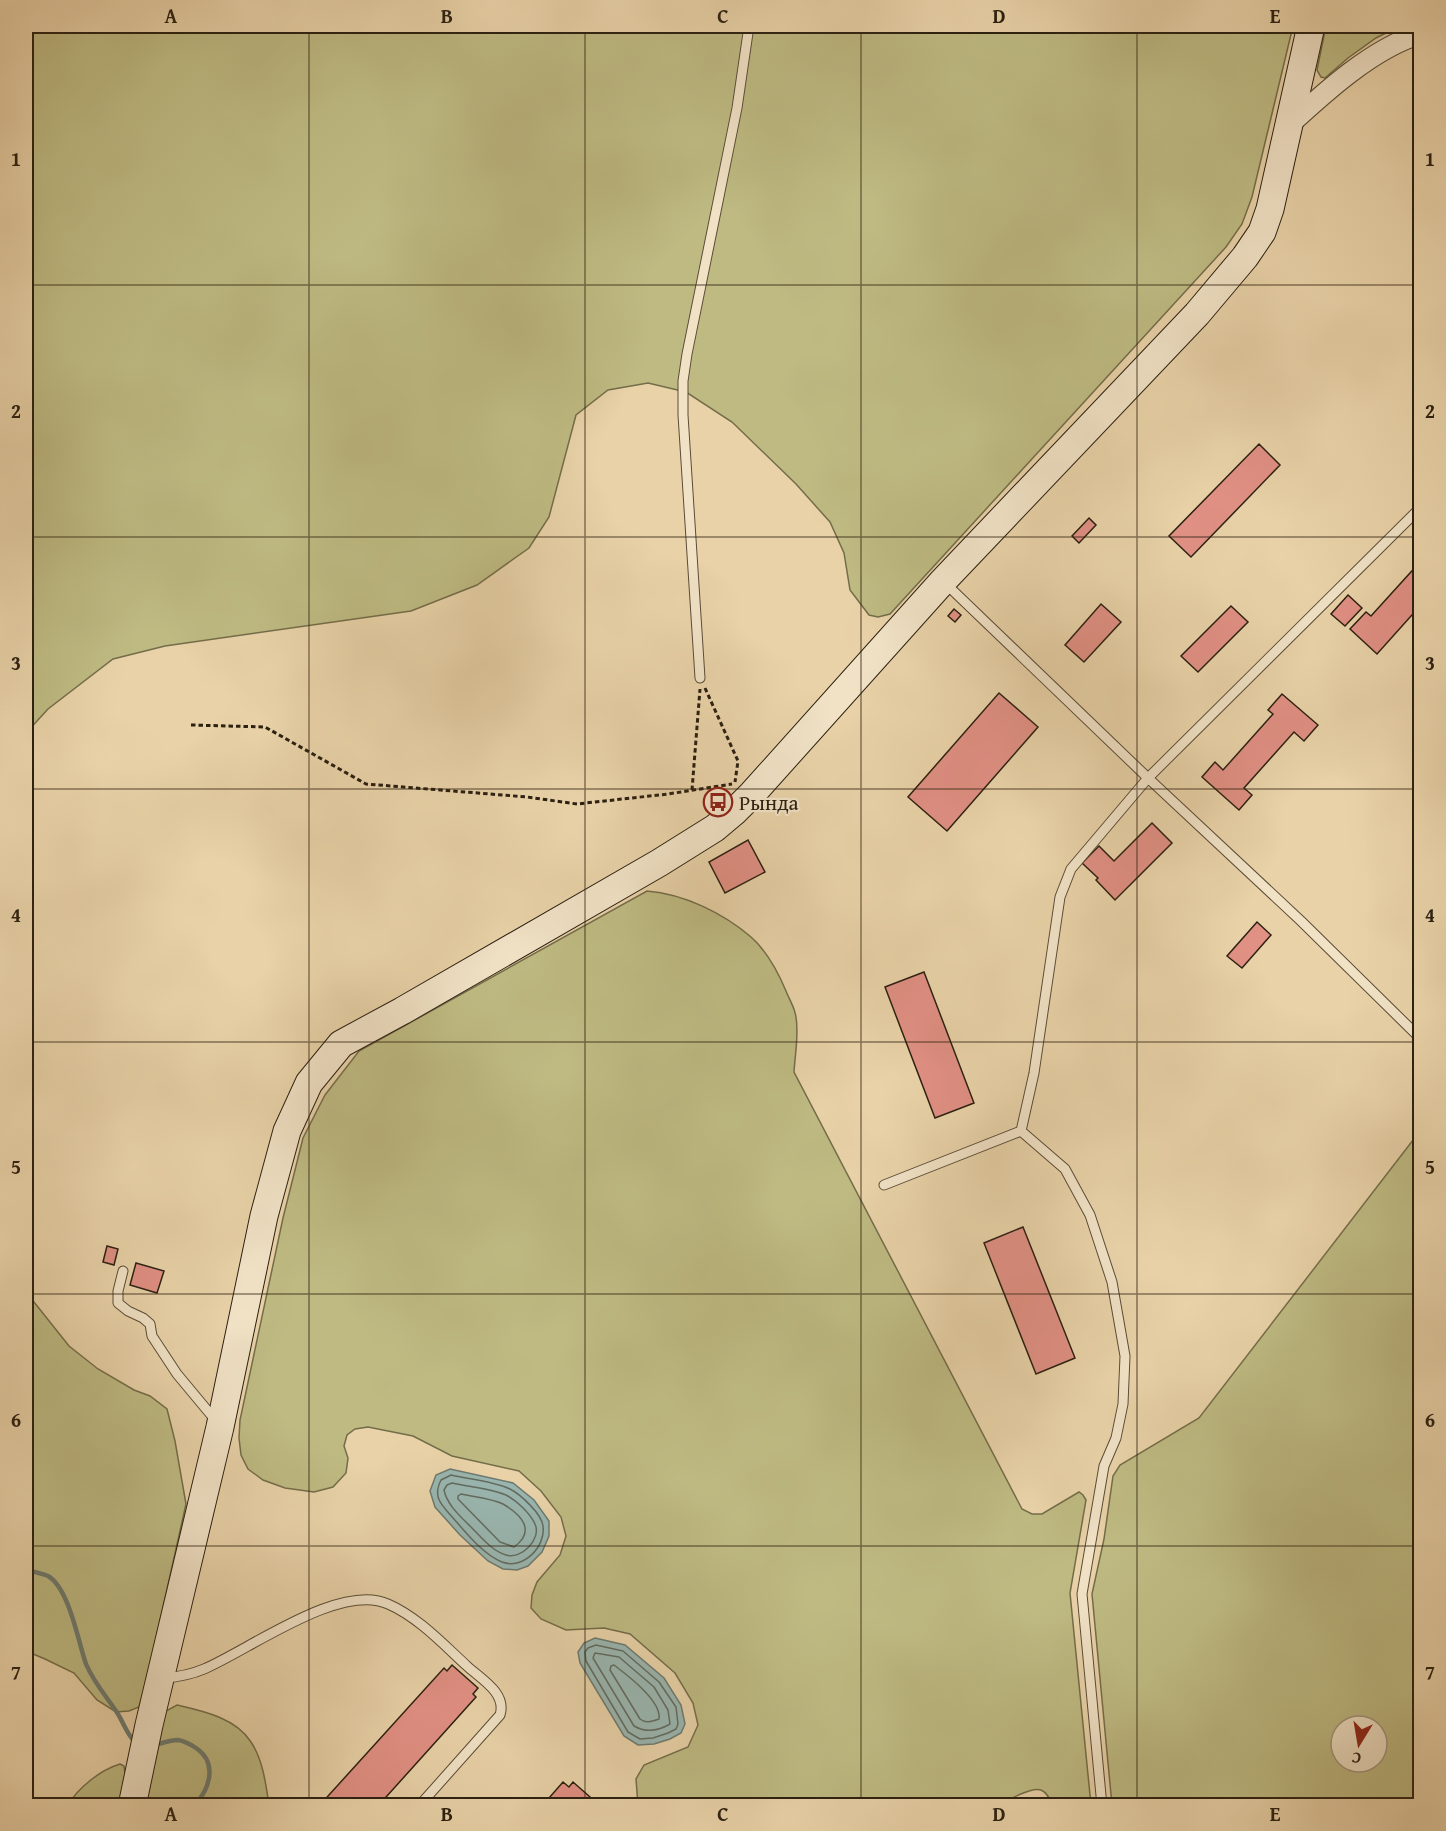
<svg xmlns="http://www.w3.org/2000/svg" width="1446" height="1831" viewBox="0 0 1446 1831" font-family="'Gentium Book Plus',serif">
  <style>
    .green { fill: #beba82; stroke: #746d4a; stroke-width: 1.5; fill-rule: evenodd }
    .water { fill: #99b6b0; stroke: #6d7a70; stroke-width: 1.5 }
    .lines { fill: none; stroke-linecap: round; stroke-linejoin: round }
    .shore { stroke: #626b60; stroke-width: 1.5 }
    .stream { stroke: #6d7a70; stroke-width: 4.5 }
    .building { fill: #e19084; stroke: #2b2011; stroke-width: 1.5 }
    .service-casing { stroke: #5a4c37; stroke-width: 11 }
    .minor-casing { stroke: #5a4c37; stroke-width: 22 }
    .secondary-casing { stroke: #2b2011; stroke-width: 29 }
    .path { stroke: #2b2011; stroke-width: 3; stroke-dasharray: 4.5 3; stroke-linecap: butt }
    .service { stroke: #f1e2c6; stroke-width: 9 }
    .minor { stroke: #f1e2c6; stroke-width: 20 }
    .secondary { stroke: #f1e2c6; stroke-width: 27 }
    .grid { fill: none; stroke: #2b2011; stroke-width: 1.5; stroke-opacity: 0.55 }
    .labels { text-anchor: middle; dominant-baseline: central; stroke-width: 4.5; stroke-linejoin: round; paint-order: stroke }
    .poi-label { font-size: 21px; fill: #2b2011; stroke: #f1e2c6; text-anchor: start }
    .neatline { fill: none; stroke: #2b2011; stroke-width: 2 }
    .grid-label { font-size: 20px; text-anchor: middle; font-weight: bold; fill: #2b2011 }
  </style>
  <rect width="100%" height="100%" fill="#e9d2a8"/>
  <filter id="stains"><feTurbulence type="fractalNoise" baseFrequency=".00333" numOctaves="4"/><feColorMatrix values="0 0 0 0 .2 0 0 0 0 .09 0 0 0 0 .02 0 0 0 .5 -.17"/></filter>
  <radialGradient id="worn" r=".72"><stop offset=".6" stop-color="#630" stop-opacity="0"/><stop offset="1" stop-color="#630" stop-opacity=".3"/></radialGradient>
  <path class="green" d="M26,26H1293L1252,197L1242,224L1226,247L890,614L878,617L869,615L850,590L844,553L830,522L796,484L732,422L686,392L648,383L608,390L576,415L549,517L529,548L477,585L411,611L165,646L113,659L48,709L26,733Z
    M1326,26H1400L1376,38L1348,58L1325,78L1321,77L1317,70Z
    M647,891C684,894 723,913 751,937C767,951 778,972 786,991C789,999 795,1008 796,1017C799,1035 795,1054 794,1072L1022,1509L1032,1514H1042L1079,1492L1083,1495L1086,1500L1070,1593L1091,1805H1052C1050,1800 1048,1793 1041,1790C1032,1787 1008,1799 1001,1806L638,1805L636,1779L644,1765L688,1747L698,1725L693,1703L675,1673L630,1634L604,1628L566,1630L541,1619L531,1608L532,1595L537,1582L560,1555L566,1536L561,1517L541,1491L519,1471L452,1456L413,1436L368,1427L355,1429L347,1435L344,1446L348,1458L346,1473L333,1487L314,1492L285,1488L263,1480L248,1469L241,1455L239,1438L240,1420L283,1218L303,1138L325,1095L359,1051Z
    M1420,1131V1805H1112L1092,1594L1104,1539L1113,1476L1120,1465L1199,1418ZM1341,1726H1377V1762H1341Z
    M26,1292L69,1346L98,1369L134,1390L150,1396L167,1409L175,1441L186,1504L147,1679L139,1707L129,1711L116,1712L97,1700L74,1673L45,1659L26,1651Z
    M177,1705C203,1711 236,1718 251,1742C263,1760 266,1785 269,1805L146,1806L163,1719L166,1711Z
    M120,1764L124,1766L125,1774L119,1805L67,1806C78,1788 100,1770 120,1764Z"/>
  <path class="water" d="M450,1469L513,1483L534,1500L549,1521V1536L542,1552L528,1566L517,1570L503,1569L488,1561L460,1535L435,1507L430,1491L436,1475Z
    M595,1638L625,1645L664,1678L681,1705L685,1724L681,1733L670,1739L654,1744L638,1745L624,1736L580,1663L578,1652L584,1643Z"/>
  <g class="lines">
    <path class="shore" d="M451,1475C468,1479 494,1481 510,1489C520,1494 542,1514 543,1526C546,1547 523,1570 502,1562C483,1554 467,1534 454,1519C442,1505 432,1498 441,1480Z
      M452,1483C469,1487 490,1488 506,1495C516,1500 530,1513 535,1524C542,1539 521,1560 506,1555C492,1551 481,1537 471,1527C461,1517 447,1505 444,1490L447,1485Z
      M461,1494C474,1497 491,1498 503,1504C522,1515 536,1531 514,1547L500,1542L458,1499V1496Z
      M596,1645L623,1651L659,1682L676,1707L678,1724L676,1729L668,1733L653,1738L640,1739L628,1732L586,1661L585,1652L588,1648Z
      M595,1653L619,1657L654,1687L668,1710L670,1724C658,1731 646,1733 634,1726L593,1658Z
      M614,1665C627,1675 662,1701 659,1719C653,1721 646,1724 640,1719L610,1670L611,1666Z"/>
    <path class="stream" d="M26,1569C32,1572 41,1573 48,1576C69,1588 78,1641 86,1664C94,1683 107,1697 118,1714C124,1724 127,1734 135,1742
      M155,1745C162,1743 171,1740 178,1740C185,1741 190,1744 196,1748C218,1763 210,1789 194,1806"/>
  </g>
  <path class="building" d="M1259,444L1280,465L1191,557L1169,536Z
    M1089,518L1096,525L1079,543L1072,536Z
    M1420,562V606L1377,654L1350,629L1366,612L1371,616Z
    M1348,595L1362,608L1345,626L1331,614Z
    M1101,604L1121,622L1084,662L1065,645Z
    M1231,606L1248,622L1198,672L1181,656Z
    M954,609L961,615L955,622L948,616Z
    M999,693L1038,727L947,831L908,797Z
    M1282,694L1318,725L1304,741L1294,732L1244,788L1252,795L1239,810L1202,777L1215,762L1223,770L1273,714L1268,710Z
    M720,789L723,795L711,800L709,794Z
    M1152,823L1172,843L1115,900L1096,880L1098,878L1082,863L1099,846L1114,861Z
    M748,840L765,872L725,893L709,862Z
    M1257,922L1271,935L1242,968L1227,956Z
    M924,972L974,1103L935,1118L885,987Z
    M1023,1227L1075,1358L1036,1374L984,1243Z
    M107,1246L118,1249L114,1265L103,1262Z
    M136,1263L164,1271L157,1293L130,1285Z
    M452,1665L478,1688L473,1694L476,1697L378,1806H319L444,1668L447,1671Z
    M563,1782L569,1787L573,1782L598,1804L596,1806H542Z"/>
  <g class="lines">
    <g class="service-casing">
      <path id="service" d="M945,583L1148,778L1301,921L1420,1038
        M700,678L683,415V381L687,354L737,108L749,26
        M1021,1131L1065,1169L1090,1215L1112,1282L1125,1356L1123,1404L1116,1438L1104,1466L1082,1594L1102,1806
        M884,1185L1021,1131L1034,1073L1060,897L1071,869L1148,778L1420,508
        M123,1271L118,1291V1303L128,1311L143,1318L150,1324L152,1336L177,1374L217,1422
        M164,1678C178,1677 190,1675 204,1669C249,1650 340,1582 388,1604C418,1617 443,1644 467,1666C481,1679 507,1693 500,1715L419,1806"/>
    </g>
    <g class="minor-casing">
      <path id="minor" d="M1289,125C1325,92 1373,48 1420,34"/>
    </g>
    <g class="secondary-casing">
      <path id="secondary" d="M132,1806L149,1725L220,1427L264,1216L287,1131L309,1083L341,1044L402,1011L659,863L715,828L734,812L752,794L943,581L1197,314L1245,257L1262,232L1270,209L1311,26"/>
    </g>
    <path class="path" d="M705,688L738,761L735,782
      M191,725L265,727L366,784L527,797L577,804L668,794L732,784
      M692,790L700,689"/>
    <use href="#service" class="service"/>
    <use href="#minor" class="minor"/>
    <use href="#secondary" class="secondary"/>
  </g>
  <path class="grid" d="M309,26V1806M585,26V1806M861,26V1806M1137,26V1806M26,285H1420M26,537H1420M26,789H1420M26,1042H1420M26,1294H1420M26,1546H1420"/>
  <defs>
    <g id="bus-ring" transform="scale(1.5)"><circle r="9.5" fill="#f1e2c6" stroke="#8f2418" stroke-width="1.5"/><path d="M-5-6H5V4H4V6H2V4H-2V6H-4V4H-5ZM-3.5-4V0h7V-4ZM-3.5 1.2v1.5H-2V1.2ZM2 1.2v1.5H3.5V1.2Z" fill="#8f2418"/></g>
  </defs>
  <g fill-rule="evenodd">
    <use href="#bus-ring" x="718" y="802"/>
  </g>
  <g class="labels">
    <g class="poi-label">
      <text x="739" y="802">Рында</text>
    </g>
  </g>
  <rect width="1446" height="1831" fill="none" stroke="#e9d2a8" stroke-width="66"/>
  <g transform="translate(1359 1744) rotate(191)"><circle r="28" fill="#f1e2c6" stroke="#a2947e" stroke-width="1.5"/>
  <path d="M0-4.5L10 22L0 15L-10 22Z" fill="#8f2418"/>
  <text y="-9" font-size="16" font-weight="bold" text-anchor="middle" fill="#2b2011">С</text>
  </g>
  <rect x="33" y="33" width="1380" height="1765" class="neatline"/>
  <g class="grid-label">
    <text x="171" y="23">A</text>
    <text x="447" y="23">B</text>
    <text x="723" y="23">C</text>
    <text x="999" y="23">D</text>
    <text x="1275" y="23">E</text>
    <text x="16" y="166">1</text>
    <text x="1430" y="166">1</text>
    <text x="16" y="418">2</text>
    <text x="1430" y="418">2</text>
    <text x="16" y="670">3</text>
    <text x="1430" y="670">3</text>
    <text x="16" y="922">4</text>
    <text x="1430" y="922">4</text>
    <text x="16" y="1174">5</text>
    <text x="1430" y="1174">5</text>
    <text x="16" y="1427">6</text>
    <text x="1430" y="1427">6</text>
    <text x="16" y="1679">7</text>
    <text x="1430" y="1679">7</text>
    <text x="171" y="1821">A</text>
    <text x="447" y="1821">B</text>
    <text x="723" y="1821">C</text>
    <text x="999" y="1821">D</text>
    <text x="1275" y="1821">E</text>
  </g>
  <rect width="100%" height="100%" filter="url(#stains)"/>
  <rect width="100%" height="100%" fill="url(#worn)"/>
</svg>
